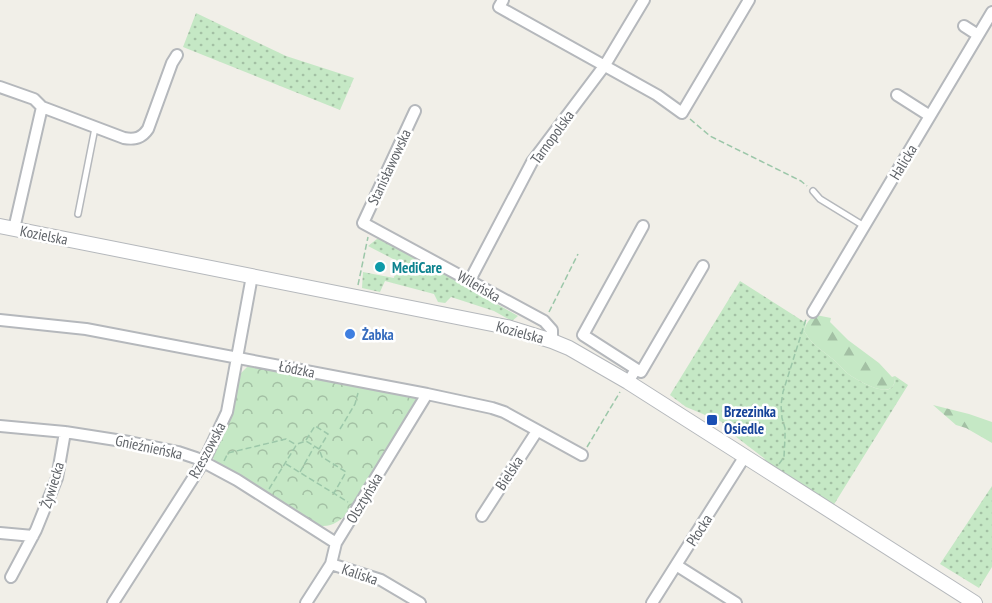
<svg xmlns="http://www.w3.org/2000/svg" width="992" height="603" viewBox="0 0 992 603" font-family="'PT Sans Narrow',sans-serif">
  <style>
    .grass { fill: url(#grass-dots) }
    .forest { fill: url(#forest-firs) }
    .park { fill: url(#park-crowns) }
    .lines { fill: none; stroke-linecap: round; stroke-linejoin: round }
    .service-casing { stroke: #b5b8bc; stroke-width: 8 }
    .minor-casing { stroke: #b5b8bc; stroke-width: 14 }
    .tertiary-casing { stroke: #b5b8bc; stroke-width: 16 }
    .path { stroke: #9cc7a9; stroke-width: 1.5; stroke-dasharray: 6 3; stroke-linecap: butt }
    .service { stroke: #fff; stroke-width: 5 }
    .minor { stroke: #fff; stroke-width: 10 }
    .tertiary { stroke: #fff; stroke-width: 14 }
    .culture-dot { fill: #0f9aa8; stroke: #fff; stroke-width: 2 }
    .shop-dot { fill: #3f7fe0; stroke: #fff; stroke-width: 2 }
    .transit-dot { fill: #1a4fb4; stroke: #fff; stroke-width: 2 }
    .labels { text-anchor: middle; dominant-baseline: central; stroke-width: 5; stroke-linejoin: round; paint-order: stroke }
    .street-label { font-size: 15px; fill: #5f6368; stroke: #fff }
    .culture-label { font-size: 15px; font-weight: bold; fill: #0d838f; stroke: #fff; text-anchor: start }
    .shop-label { font-size: 15px; font-weight: bold; fill: #366cbe; stroke: #fff; text-anchor: start }
    .transit-label { font-size: 15px; font-weight: bold; fill: #164399; stroke: #fff; text-anchor: start }
  </style>
  <defs>
    <pattern id="grass-dots" width="8" height="8" patternUnits="userSpaceOnUse" patternTransform="scale(1.5)"><rect width="8" height="8" fill="#c5e8c5"/><path d="M2 2h.1M6 6h.1" fill="none" stroke="#a3c0a4" stroke-width="1.8" stroke-linecap="round"/></pattern>
    <pattern id="forest-firs" width="22" height="20" patternUnits="userSpaceOnUse" patternTransform="scale(1.5)"><rect width="22" height="20" fill="#c5e8c5"/><path d="M5 1l3.5 6h-7zM16 11l3.5 6h-7z" fill="#a3c0a4"/></pattern>
    <pattern id="park-crowns" width="20" height="18" patternUnits="userSpaceOnUse" patternTransform="scale(1.5)"><rect width="20" height="18" fill="#c5e8c5"/><path d="M2 6a3 3 0 1 1 6 0M12 15a3 3 0 1 1 6 0" fill="none" stroke="#a3c0a4"/></pattern>
  </defs>
  <rect width="100%" height="100%" fill="#f1efe8"/>
  <path class="grass" d="M196,13L286,56L354,78L340,110L183,47Z
    M377,239H384L518,316L512,321L494,311L451,297L445,303L438,302L434,294L385,281L380,292L362,288L363,272L394,278L397,261L368,246Z
    M740,281L806,323L804,331C807,335 809,339 812,342C819,349 827,354 834,360C840,365 845,372 851,376C863,383 896,403 895,376L908,385L833,506L764,461L765,459L722,426L723,423L715,418L713,420L703,414L686,407L670,395Z
    M992,486V567L979,588L940,564Z"/>
  <path class="forest" d="M816,315L831,318L830,322L848,340L879,363L892,377L895,376C896,403 863,383 851,376C845,372 840,365 834,360C827,354 819,349 812,342C809,339 807,335 804,331C806,323 809,319 816,315Z
    M933,405L969,414L992,422V443L966,428L956,425Z"/>
  <path class="park" d="M251,366L416,397L417,401L349,513C339,521 330,529 316,525L216,464L212,456L230,413L241,373L247,367Z"/>
  <g class="lines">
    <g class="service-casing">
      <path id="service" d="M813,191L820,199L864,226
        M78,214L95,128"/>
    </g>
    <g class="minor-casing">
      <path id="minor" d="M503,0L499,7L657,95L682,113L749,0
        M964,26L978,35
        M0,87L34,99L42,107L124,138C135,140 142,138 148,129L172,63L177,55
        M897,95L930,116
        M415,111L363,223L544,321L552,330V341
        M14,229L42,107
        M470,280L532,162L605,65L644,0
        M813,312L992,12
        M0,320L86,329L427,394L492,408L504,412L582,455
        M636,369L641,372L703,266
        M628,382L636,369L583,335L643,226
        M0,426L65,432L129,442L178,452L196,458L237,480L336,543
        M482,516L537,431
        M0,533L33,536
        M331,564L381,580L420,603
        M676,565L736,603
        M11,577L36,530L57,478L65,432
        M113,603L204,461L227,412L252,276
        M306,603L331,564L336,543L427,394
        M652,603L745,456"/>
    </g>
    <g class="tertiary-casing">
      <path id="tertiary" d="M0,226L507,327L552,341L569,348L628,382L975,603"/>
    </g>
    <path class="path" d="M690,119L710,136L801,181L807,186
      M358,285L368,237
      M549,312L578,254
      M340,429L355,404L358,393
      M306,440L315,426L328,434L319,449
      M587,447L620,392
      M224,461L228,453L286,439L295,444
      M286,464L348,502
      M779,464L784,457L785,437V428L782,418L781,405L783,392L806,319
      M300,472L314,447
      M269,489L297,444L306,441L319,449L322,457L346,472L334,493"/>
    <use href="#service" class="service"/>
    <use href="#minor" class="minor"/>
    <use href="#tertiary" class="tertiary"/>
  </g>
  <circle class="culture-dot" cx="380" cy="267" r="6"/>
  <circle class="shop-dot" cx="350" cy="334" r="6"/>
  <rect class="transit-dot" x="706" y="414" width="12" height="12" rx="3"/>
  <g class="labels">
    <g class="street-label">
      <text transform="translate(552 137) rotate(-54)">Tarnopolska</text>
      <text transform="translate(903 162) rotate(-59)">Halicka</text>
      <text transform="translate(389 167) rotate(-65)">Stanisławowska</text>
      <text transform="translate(44 235) rotate(11)">Kozielska</text>
      <text transform="translate(479 286) rotate(30)">Wileńska</text>
      <text transform="translate(520 332) rotate(15)">Kozielska</text>
      <text transform="translate(297 369) rotate(11)">Łódzka</text>
      <text transform="translate(149 447) rotate(12)">Gnieźnieńska</text>
      <text transform="translate(207 450) rotate(-62)">Rzeszowska</text>
      <text transform="translate(509 473) rotate(-57)">Bielska</text>
      <text transform="translate(52 485) rotate(-73)">Żywiecka</text>
      <text transform="translate(364 498) rotate(-59)">Olsztyńska</text>
      <text transform="translate(699 530) rotate(-57)">Płocka</text>
      <text transform="translate(360 574) rotate(19)">Kaliska</text>
    </g>
    <g class="culture-label">
      <text x="392" y="267">MediCare</text>
    </g>
    <g class="shop-label">
      <text x="362" y="334">Żabka</text>
    </g>
    <g class="transit-label">
      <text x="724" y="411">Brzezinka<tspan x="724" dy="17">Osiedle</tspan></text>
    </g>
  </g>
</svg>
